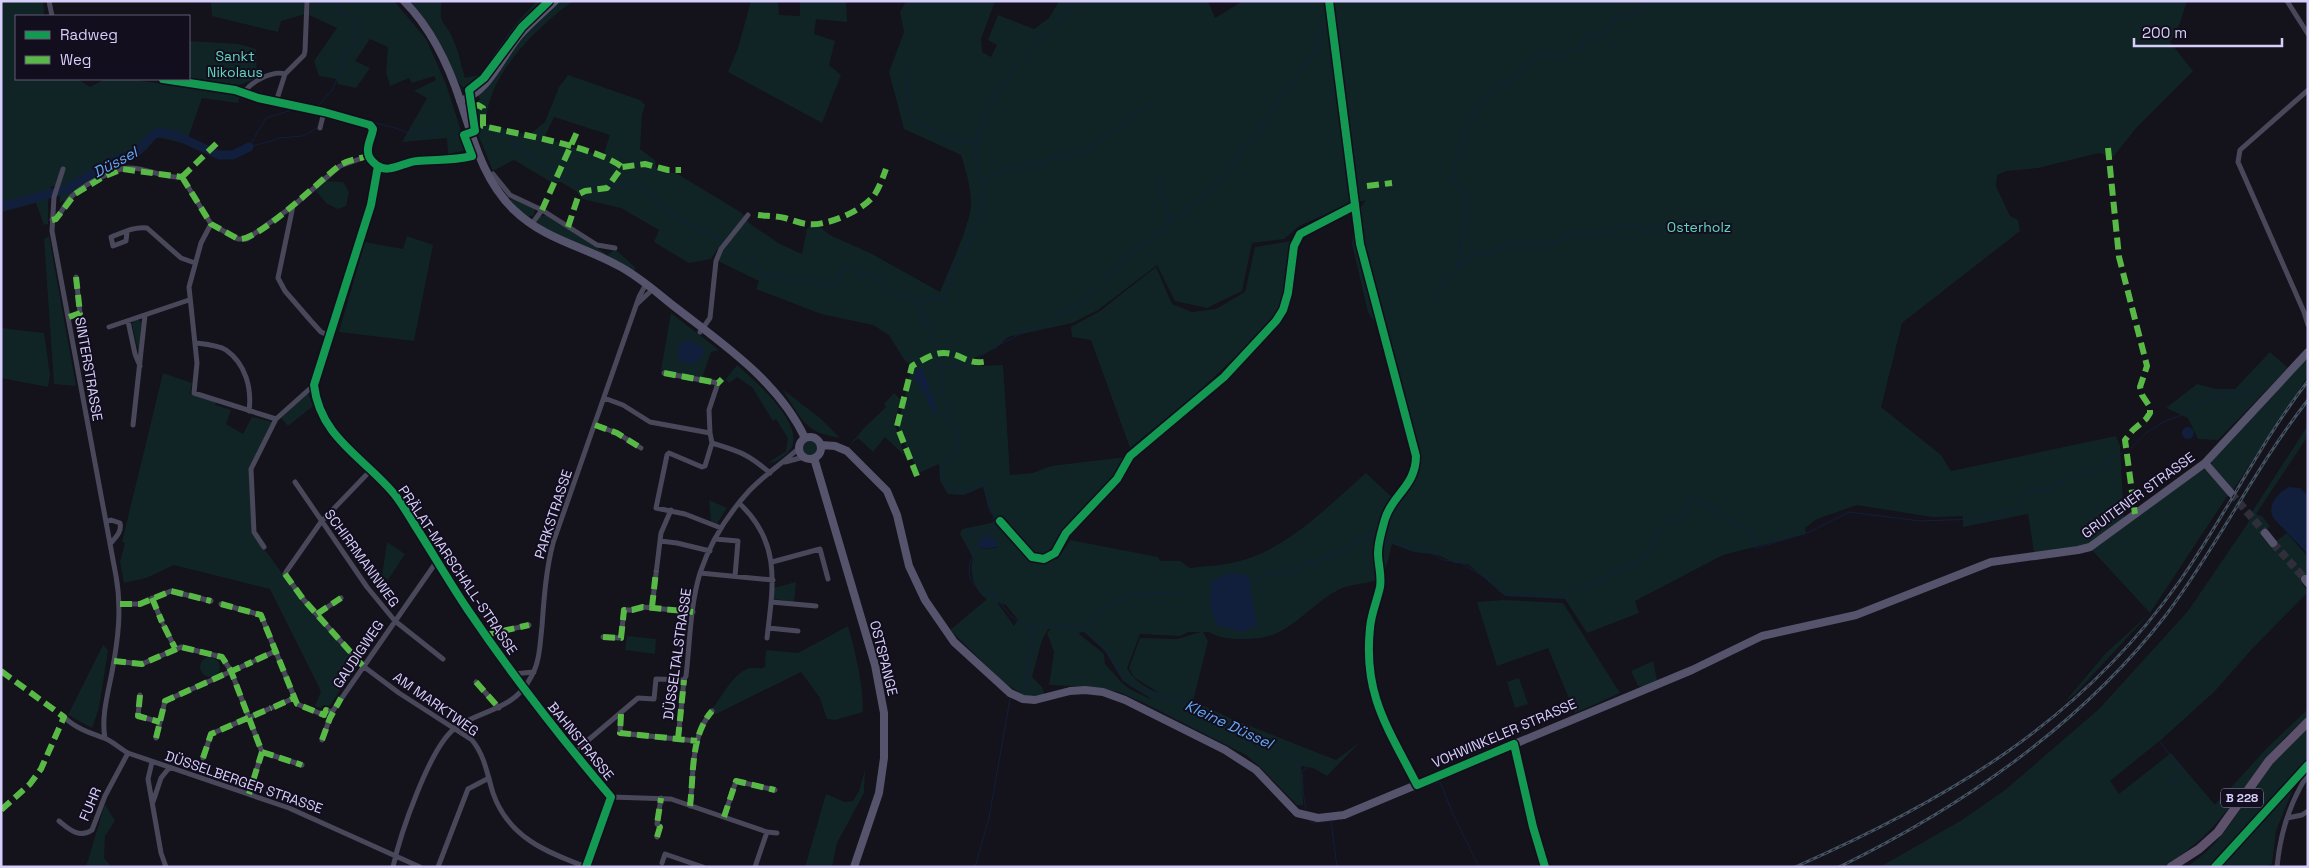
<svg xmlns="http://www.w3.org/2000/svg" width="2309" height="868" viewBox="0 0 2309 868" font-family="'Space Grotesk',sans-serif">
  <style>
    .green { fill: #112425; fill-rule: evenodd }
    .water { fill: #111f3c }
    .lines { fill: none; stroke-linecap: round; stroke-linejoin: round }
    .stream { stroke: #111f3c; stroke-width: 1 }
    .river { stroke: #111f3c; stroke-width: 9 }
    .secondary-tunnel { stroke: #312e3c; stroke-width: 8; stroke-dasharray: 8 4; stroke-linecap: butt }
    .street { stroke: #49475a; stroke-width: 5 }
    .secondary { stroke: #56536d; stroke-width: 8 }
    .primary { stroke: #5d516b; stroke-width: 9 }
    .rail-casing { stroke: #435361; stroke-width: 3 }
    .rail { stroke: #120e1e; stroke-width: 1; stroke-dasharray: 4; stroke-linecap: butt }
    .quiet { stroke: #58b947; stroke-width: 6; stroke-dasharray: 12 6; stroke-linecap: butt }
    .cycleway-casing { stroke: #120e1e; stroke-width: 11 }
    .cycleway { stroke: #139951; stroke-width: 8 }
    .labels { text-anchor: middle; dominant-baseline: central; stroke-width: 4; stroke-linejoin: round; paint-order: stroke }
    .shield { fill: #120e1e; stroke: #9c95b9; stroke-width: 1 }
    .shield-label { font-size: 12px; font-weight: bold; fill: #d7cffb }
    .park-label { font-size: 14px; fill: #61d4bf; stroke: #120e1e }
    .street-label { font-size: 14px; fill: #d7cffb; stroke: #120e1e }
    .water-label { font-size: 15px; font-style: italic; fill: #65a8f3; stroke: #120e1e }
  </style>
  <rect width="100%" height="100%" fill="#14121a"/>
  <path class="green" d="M1,1H43L44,14L42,16H16V79H78L90,87L105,79H140L143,81L240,96L238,103L202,98L186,144L157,137L147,149L60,203V184L51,187L48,199V224L44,225L36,203L1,212Z
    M211,1H304L305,14L281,21L278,32L212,16Z
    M310,1H394L426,39L446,84L467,150L448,154L447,138L402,142L427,98L414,91L436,80L434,76L412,83L409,78L390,86L386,72L388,47L370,39L355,61L370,68L356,88L338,84L336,79L319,76L314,61L337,28L309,15Z
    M409,1H442C438,25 444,19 452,37C458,49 461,64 465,78L480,75C498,49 514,23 537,1H573C537,27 486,76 486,124L529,135L545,122L559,87L568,75L640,100L645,105L642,115L640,149L655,160L657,171L676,173L742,213L749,223L780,244L802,254L807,229L817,220L820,227L830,235L872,254L940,292C948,272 971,223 971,204C971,187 966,171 961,155L904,129L889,72L904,32L900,12L906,1H995L981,39L982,52L991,57L997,45L988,40L998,15L1034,29L1049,18L1059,1H1208L1215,18L1243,1H2187L2180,23L2170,42L2193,71L2137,127L2113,157L2099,153L2038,168L2007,171L1997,175L1996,186L2010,216L2018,220L2020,231L1902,323L1881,407L1941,455L1951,471L2116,436L2120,446L2124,518L2089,544L2079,548L2034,552L2028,514L1963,527V516L1932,517L1857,505L1817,519L1805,528L1806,534L1723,555L1635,601L1639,613L1587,633L1565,599L1505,596L1468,564L1455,563L1438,555L1414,552L1392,544C1389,554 1387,573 1378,579C1373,583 1349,584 1338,590C1311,604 1291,634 1260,638C1248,639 1233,640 1221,637C1214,636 1211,631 1203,632L1208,641L1193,701L1232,719L1336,760L1360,742L1327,776L1313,768L1301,766L1303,805H1297L1261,768L1246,755L1142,702L1119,692L1093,687L1049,685L1054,652L1047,633L1051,629H1048L1042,640L1032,677L1042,687L1045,696H1025L1003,682L950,630L987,599C974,591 969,573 973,558L960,534L962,529L991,523L996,520L989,510L983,487L964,495L948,494L940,481L939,464L919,473L903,441L898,426L910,374L913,368L903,358L889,335L873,325L821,314L756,289L759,281L718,261L722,251L718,248L711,259L689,263L654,242L659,230L621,208L582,199L576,191L561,182H551L514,160L493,171L469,112L480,99L473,86L466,89C453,81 450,62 443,49C434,32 423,14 409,1ZM554,117L610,135L603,156L544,138ZM1366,200L1362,206L1357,208L1352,244L1368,312L1374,321L1382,318L1414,440L1419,470L1390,511L1385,522H1382L1394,499L1366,473C1328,506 1287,550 1236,562C1221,566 1205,566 1190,568L1180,561H1160L1158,557L1070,540L1057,560L1049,550C1060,542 1059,534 1067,525C1087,502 1112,484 1126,457L1051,466L1033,473L1010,475L1003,365L975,366L972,359L996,348L1008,337L1072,323L1098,310L1157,265L1175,301L1207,308L1242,291L1252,243L1284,239L1299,226L1348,204ZM992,538L997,548L979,549V539ZM997,602L1006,605L1018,620L1014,626ZM1084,632L1105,651L1123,681L1153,700L1131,690L1123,684L1105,664L1104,654L1078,633ZM1188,632H1201L1177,639L1140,638L1129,668L1134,677L1159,693C1145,688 1134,681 1127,668L1140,634L1180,636Z
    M751,1H778L779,15L800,16V1H846L847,22L816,19L814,34L835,41L829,65L841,75L822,123L728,72L738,48Z
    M189,41L239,44L256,49L257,78L239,85L189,78Z
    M326,181L343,182L349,192L346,206L338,209L326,203L316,191Z
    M512,198L535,209L534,215L528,217L514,207L510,201Z
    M547,215L608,255L615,249L636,268L634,271L538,225L537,220L540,216Z
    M49,236L76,386L54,384L44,239Z
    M407,236L433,245L414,341L339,332L365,242L403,249Z
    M1291,241L1283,301L1279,312L1265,329L1195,395L1130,448L1091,340L1072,337L1071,327L1100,311L1156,267L1172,304L1192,312L1216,309L1245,292L1255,247Z
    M671,313L719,350L711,352L702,378L661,370Z
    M135,320H139L141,323L139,354L132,324Z
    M1,328L44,333L50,375L48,387L1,378Z
    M2270,352L2288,368L2218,440L2198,439L2188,418L2166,408L2197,384L2216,389H2235Z
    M2308,357V376L2233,490L2212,465V460Z
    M737,365C754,380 816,432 785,455C779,459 776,463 768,463L786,451L788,438L776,419L773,421L752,387L737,377L729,383L726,379Z
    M163,373L192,383L190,394L216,402L215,405L231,410L226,424L243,434L252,417L273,422L249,470L252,532L284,576L358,661L330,706L323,705L321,708L315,706L321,691L270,589L174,565L146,578L124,583L120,562L125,543L122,542Z
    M782,389L820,418L840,438C802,432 802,418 782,389Z
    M308,393L313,406L288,426L281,418Z
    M894,393L901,400L894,421L904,455L885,437L873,452L858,438L848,447L865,427L886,407L884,404Z
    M2308,425V436L2256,514L2263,517L2270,526L2262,536L2270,546L2287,533L2308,557V579L2302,584L2308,592L2252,649L2214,692L2162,739L2110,781L2119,794L2171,753L2215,805L2267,748L2308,709V717C2267,749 2246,791 2212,828C2198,843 2181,856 2163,867H1880L1962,820L2005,790L2099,709L2188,611L2248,523L2252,512Z
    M803 448a7 7 0 1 1 14 0a7 7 0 1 1-14 0Z
    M2202,469L2208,471L2228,495L2150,613L2076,693L2064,703L2106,653L2150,613L2091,549Z
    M709,500L727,508L717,524L711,521Z
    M387,542L405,554L388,580L382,576Z
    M796,582L794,602L774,599V588Z
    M1504,600L1563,603L1620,693L1575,713L1548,648L1497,666L1477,602Z
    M848,626C856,655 863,683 863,712L835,720L827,719L820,698L801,672L716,714L711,710C722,697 730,678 745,670C751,666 759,670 765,667L766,650L798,653Z
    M627,636L656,639L655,654L625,650Z
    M103,645L108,650L99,708L92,728L68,715Z
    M200 667a10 10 0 1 1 20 0a10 10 0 1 1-20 0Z
    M1653,661L1657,680L1643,687L1638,686L1631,671Z
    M1519,678L1528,704L1515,708L1507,682Z
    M2308,728V764L2293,789L2276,831L2272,864L2264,867H2186C2227,842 2241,802 2270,767C2280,753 2295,740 2308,728Z
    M865,770L864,793L837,843L832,867H805L826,794L845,802L853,801L859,791Z
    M105,804L115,821L105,836L104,858L110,865L86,867Z"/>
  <path class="water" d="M686,340C694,343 703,344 705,353L692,365L681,362C675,353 677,346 686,340Z
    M920,368H923L931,392L926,396L914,378L916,370Z
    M933,394L935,400L934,405L938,410L935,414L926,398Z
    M2182 433a6 6 0 1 1 12 0a6 6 0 1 1-12 0Z
    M2289,487L2300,488L2308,496V554L2274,519C2266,506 2277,493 2289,487Z
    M989,535L998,543V547L979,549V539Z
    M1230,573L1248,575L1257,625L1243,632L1216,625C1211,609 1207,596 1213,580Z"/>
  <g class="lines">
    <path class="stream" d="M1,23L10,19L31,1
      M910,68L906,92L911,116
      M319,105L333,89L341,68L342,60L358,38L354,18L343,14L334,1
      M324,109L395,128L412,134L435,131L446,123
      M913,120L948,139L977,144
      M481,127L506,134L512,139V143L520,147L524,154L556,174
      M250,145L266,118L295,109
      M249,147L275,140L278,138L303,136L317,128
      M1162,174L1161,189L1170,219
      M561,177L575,184L605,186C610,182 614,185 621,185C649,184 648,193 665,212C678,214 681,222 692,226C704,231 714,232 723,243
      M983,184L997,173L1007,169L1081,152C1107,140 1126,117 1152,103
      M726,246L745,259L755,262L762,274L811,282H824L831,285L838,281L840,270L856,269L860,274C881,269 876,284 888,292C895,297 908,296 916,300L932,334L931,340L937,344L936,349L943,377L940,380C940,393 947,399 950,411L945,414L946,418C956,424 964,437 957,450C954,455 946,460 942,464L941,473L949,488L960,492L976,488L981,481H985L995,524L991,531L976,532L969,528V534L972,536L966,543L973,554C966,574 968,582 985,594L992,592C1005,608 1017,631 1040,627
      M964,253C974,232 985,206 983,183C983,177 979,174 977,169C975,164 976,156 976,150C982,90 1030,55 1068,14L1072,1
      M1458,267L1464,264L1473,254L1493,252L1507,245L1526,243L1534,246L1564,239L1573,234H1599L1632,224L1646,229L1669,226
      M1433,299L1448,277L1458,267L1461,257L1460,241L1466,234V196L1463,188L1454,183L1453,175L1468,122L1475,114L1477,104L1491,96L1501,81L1512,80L1531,58L1547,52L1555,58L1562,56L1573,48L1579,49L1584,46L1583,41L1588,35H1598L1608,30L1613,18L1618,15L1624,20L1631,17L1645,1
      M916,300L944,299L952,272L961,254
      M1033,328C1045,326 1081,305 1089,296C1094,290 1096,282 1103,278C1113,272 1119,264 1127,256C1132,250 1142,249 1147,244C1150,241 1150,237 1153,235L1164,233L1168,221L1182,216L1188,207L1202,199L1222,179L1240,155L1244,144L1258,132L1287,87L1303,66L1309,63L1315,52L1322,20
      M974,361L991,349L1030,329
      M964,365H970
      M939,367L961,366
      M2131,448L2146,433L2165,421L2182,415L2206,399L2218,395L2247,393L2255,389
      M1365,538L1374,527
      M1381,541L1426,549L1443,560L1458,561L1491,581L1499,591L1506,594L1521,592L1537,596L1566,595L1643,559L1653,546L1654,536L1667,522L1680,518L1686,511L1690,502L1695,501L1710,503L1712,509L1753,535L1756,548L1760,547L1809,532L1849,512L1920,521L1977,519L2002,513L2014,509L2030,492L2052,489L2059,483L2081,474L2105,467L2110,460L2122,453
      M1248,582L1268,575L1294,572L1307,563L1330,557L1365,538L1373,540
      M1100,610L1129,595L1181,592
      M1045,625C1063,621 1068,630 1085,628L1108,654L1123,677H1128L1138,689L1145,688C1151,692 1157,696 1163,698C1177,702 1209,705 1217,719L1266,739L1307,768L1302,771C1303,784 1303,796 1306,809
      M1086,627L1097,614
      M1023,691L1026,685L1034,628
      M2160,742L2183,772
      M2166,787L2179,777
      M1411,791L1440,782L1453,814L1479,867
      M1310,821L1312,823L1331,821L1337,867
      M1331,821L1337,820
      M975,867L989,818L1010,699
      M2037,867L2041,861"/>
    <path class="river" d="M1,205H9L67,189L111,162L137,152L153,135L160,132L175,135L219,155H233L249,147"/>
    <path class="secondary-tunnel" d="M2231,493L2265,533
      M2273,543L2305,579"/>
    <path class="street" d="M49,1L52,16
      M2287,1L2308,34
      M285,74L304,55L305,51L307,1
      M163,79L235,90L258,98L324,112L370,125L373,129L368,148V156L378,166L384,168L392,169L415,161H449L478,155
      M2308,90L2240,150L2238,162L2304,312L2308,325
      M244,93C250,82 273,70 285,74
      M276,102L285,74
      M320,128L324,112
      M378,166L371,205L314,385C320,438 365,458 395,495C402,504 408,514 414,524C432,552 449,582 468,610C512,675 560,737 611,797L586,867
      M63,169L54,197L52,231L116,576C122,609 118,640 112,672C108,693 101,717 105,738
      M493,174L510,195L542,210L597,245L615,248
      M293,206L278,278L285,291L311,321L321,332L330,336
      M52,220C61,217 64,204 71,197C83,185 105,174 121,169C141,164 162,179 182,177L211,224L238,239H247L293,206L340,166L368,156
      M211,224L201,243L189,287L197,363L194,393L276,419
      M531,225L542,210
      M127,232L126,241L113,246L111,237C122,233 135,226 147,228L181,258L195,263
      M637,304L653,289
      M69,317L80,313L76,277
      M128,321L135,354L140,366
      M109,327L189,300
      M700,332L710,318L716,261L721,249L748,215
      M196,343C205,344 218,345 226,350C246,364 252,389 249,411
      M664,373L718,383L709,410L710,433
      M604,398L623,405L650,422L710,433L712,443L705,466L702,467L669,453L667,455L656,508L685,514L721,528
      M133,425L145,315
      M595,425L617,433L641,448
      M712,443C740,452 747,453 770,473
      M785,462L804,457
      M295,482L367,587L395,621L443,659
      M739,503C782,543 773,586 767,638
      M671,510L661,533L660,541L677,543L710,551
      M106,522L111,520L120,523C122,532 116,537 110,544
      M715,539L738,541L735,576
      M264,547L254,532L251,469L276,419L314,385
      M772,562L820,549L828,579
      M286,572L321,522L370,471
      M700,573L773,580
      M285,574L303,599L363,666L399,693L472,740C485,756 487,774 493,793C508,837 546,852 586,867
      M152,598L162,622
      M771,602L816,606
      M120,604H140L171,591L211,601
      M221,604L261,615L297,704L324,715L326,710L332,712
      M652,607L660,541
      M317,614L341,598
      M164,626L175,648
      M768,628L798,631
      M485,635L529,625
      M603,637L621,638L624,610H632L643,607L693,612
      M256,660L276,651
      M114,661L142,664L181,647L222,657L231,671L262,752L249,794
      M513,674L534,672
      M476,682L499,708
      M140,695L138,716L160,722
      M274,707L294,698
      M621,714L620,733L697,741
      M64,717C75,728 90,733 104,738C109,739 121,749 128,753L289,808L420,867
      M156,738L165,701L252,662
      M678,739L684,680L686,676C690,643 690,606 700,573C710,543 728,514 749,491C764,475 783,463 799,448
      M322,740L332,712L437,561
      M262,752L302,765
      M573,753L638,698L654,699L656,679L684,680
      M203,758L211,734L271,708
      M152,762L148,779L161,853L166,867
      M611,797L671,799L767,832L777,833
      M153,802L161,778L169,768
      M690,806C694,775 690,736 712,711
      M724,817L736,781L775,790
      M2287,818L2302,815L2308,811
      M59,821C69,829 79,839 92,830L105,796L128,753
      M657,837L660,827L657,824L661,798
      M662,863L665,854L703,867
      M393,867C400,835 429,749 454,729C480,709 513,712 531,677C540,662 540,643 542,626C544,598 546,570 553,543L639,297L646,284
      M438,867L468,789L489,778
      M755,867L767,832
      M2277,867C2280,834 2290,802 2308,774"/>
    <path class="secondary" d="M404,1C432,29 449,66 461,103C474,142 484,181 514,210C544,239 582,246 617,265C639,276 657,293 675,307C724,345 778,381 805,438
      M460,101C490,91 500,59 519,36C530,23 543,13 555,1
      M799 448a11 11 0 1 1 22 0a11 11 0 1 1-22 0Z
      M821,445L835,446L847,451L887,491L897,515L909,566L925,600L954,642L1010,693L1023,699L1035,700L1070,691L1085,690L1103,692L1125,700L1225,750L1256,770L1297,813L1318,818L1344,815L1692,670L1762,636L1856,615L1991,562L2078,550L2090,547L2205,463L2308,352
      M814,458L875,665L884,713V758L879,793L854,867
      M2205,463L2231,493
      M2265,533L2273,543
      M2305,579L2308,583"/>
    <path class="primary" d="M2171,867L2199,849L2218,832L2269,761L2308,722"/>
    <g class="rail-casing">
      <path id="rail" d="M1795,867C1948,800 2081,721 2179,582C2225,517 2259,444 2308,381
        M1839,867C1962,807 2082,724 2166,615C2218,546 2255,467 2308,400"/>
    </g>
    <use href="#rail" class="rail"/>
    <path class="quiet" d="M473,108L478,105L483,108V126C518,134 596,147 622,167
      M2108,148L2119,257L2147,366L2140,387L2142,395L2150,407V413L2146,419L2133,430L2125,440L2135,514
      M182,177L211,224L238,239C258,242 320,180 339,166C347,160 359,159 368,156
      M182,177L217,143
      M1367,186L1392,183
      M542,210L577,132
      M758,215C766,216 776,216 785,218C792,220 799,223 807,224C826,227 865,210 875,194C880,186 883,177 886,169
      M52,220L56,219L75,194L103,177L122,169L182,177
      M568,227L579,194L585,191L607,188L622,167L645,164L668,170H681
      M69,317L80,313L76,277
      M664,373L718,383L722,379
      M595,425L617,433L641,448
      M917,476L897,426L912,366C921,361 934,352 945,353C963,354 968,366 988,361
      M285,574L303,599L363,666
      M152,598L162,622
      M120,604H140L171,591L211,601
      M221,604L261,615L297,704L324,715L326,710L332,712
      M652,607L656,571
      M317,614L341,598
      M164,626L175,648
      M485,635L529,625
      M603,637L621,638L624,610H632L643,607L693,612
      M256,660L276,651
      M114,661L142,664L181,647L222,657L231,671L262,752L249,794
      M1,671L64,717L41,769L30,784L1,810
      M476,682L499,708
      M140,695L138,716L160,722
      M274,707L294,698
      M621,714L620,733L697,741
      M156,738L165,701L252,662
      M678,739L684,680
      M322,740L330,718L341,698
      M262,752L302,765
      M203,758L211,734L271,708
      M690,806C694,775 690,736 712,711
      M724,817L736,781L775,790
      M657,837L660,827L657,824L661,798"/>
    <g class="cycleway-casing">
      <path id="cycleway" d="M1329,1L1360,244L1416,456C1416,486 1392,495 1385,519C1382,530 1378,542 1378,553C1378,565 1382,575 1380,587C1377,601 1371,614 1370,628C1363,695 1388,728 1417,785L1514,744L1533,827L1545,867
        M163,79L235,90L258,98L324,112L370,125L373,129C372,137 367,144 368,152C368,156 370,159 373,162C387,177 402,162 417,161C438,159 451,161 472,156L464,135L475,131L469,90L484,78L522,27L549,1
        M378,166L371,205L314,385C320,438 365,458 395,495C402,504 408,514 414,524C432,552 449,582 468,610C512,675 560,737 611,797L586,867
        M1000,521L1032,557L1044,559L1055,553L1066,533L1117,479L1130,456L1224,377L1276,321L1283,310L1288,293L1294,246L1300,234L1354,206
        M2215,867L2308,765"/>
    </g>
    <use href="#cycleway" class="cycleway"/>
  </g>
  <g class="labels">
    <rect class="shield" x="2221" y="788.5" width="42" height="19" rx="4"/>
    <g class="shield-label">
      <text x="2242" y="798">B 228</text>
    </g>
    <g class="park-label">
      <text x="235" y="56">Sankt<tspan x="235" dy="16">Nikolaus</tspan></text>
      <text x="1699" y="227">Osterholz</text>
    </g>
    <g class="street-label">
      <text transform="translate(89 369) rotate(80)">SINTERSTRASSE</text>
      <text transform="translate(2138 495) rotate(-36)">GRUITENER STRASSE</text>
      <text transform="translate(553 514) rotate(-72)">PARKSTRASSE</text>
      <text transform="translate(362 558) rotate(54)">SCHIRRMANNWEG</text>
      <text transform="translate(458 570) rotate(56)">PRÄLAT-MARSCHALL-STRASSE</text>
      <text transform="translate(358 654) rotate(-56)">GAUDIGWEG</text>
      <text transform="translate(677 654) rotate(-82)">DÜSSELTALSTRASSE</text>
      <text transform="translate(884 658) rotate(76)">OSTSPANGE</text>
      <text transform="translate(436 704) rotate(35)">AM MARKTWEG</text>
      <text transform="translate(1504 733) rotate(-23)">VOHWINKELER STRASSE</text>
      <text transform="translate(581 741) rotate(51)">BAHNSTRASSE</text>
      <text transform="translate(244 782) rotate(19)">DÜSSELBERGER STRASSE</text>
      <text transform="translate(90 804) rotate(-67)">FUHR</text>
    </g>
    <g class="water-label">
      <text transform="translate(115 162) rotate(-28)">Düssel</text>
      <text transform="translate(1229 724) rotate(25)">Kleine Düssel</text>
    </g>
  </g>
  <rect width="2309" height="868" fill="none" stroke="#d7cffb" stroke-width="5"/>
  <rect x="15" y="15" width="175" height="65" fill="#120e1e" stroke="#615b76"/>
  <rect x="25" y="31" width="25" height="8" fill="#139951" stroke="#615b76"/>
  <text x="60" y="40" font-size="15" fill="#d7cffb">Radweg</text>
  <rect x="25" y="56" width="25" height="8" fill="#58b947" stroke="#615b76"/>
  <text x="60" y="65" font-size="15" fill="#d7cffb">Weg</text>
  <path d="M2134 38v8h148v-8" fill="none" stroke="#d7cffb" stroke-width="2.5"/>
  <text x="2142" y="38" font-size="15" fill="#d7cffb" stroke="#120e1e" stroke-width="4" paint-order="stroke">200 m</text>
</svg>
